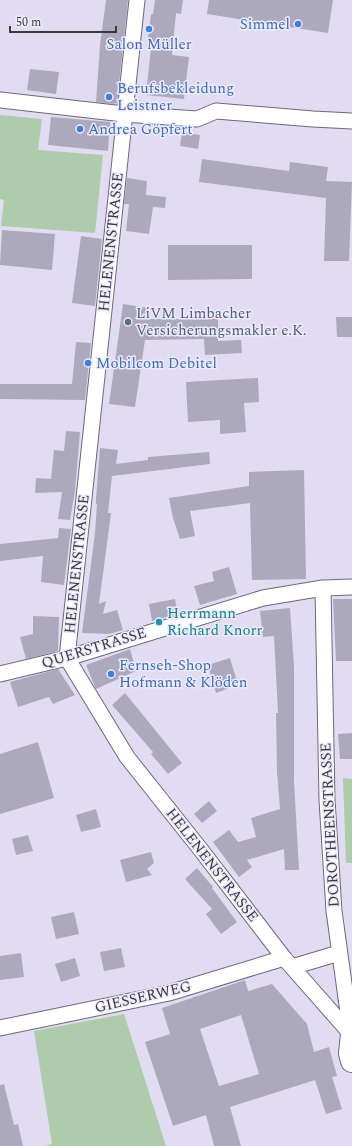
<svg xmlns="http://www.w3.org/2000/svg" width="352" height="1146" viewBox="0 0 352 1146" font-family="Spectral,serif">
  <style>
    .green { fill: #aecbac }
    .building { fill: #ada9bd; fill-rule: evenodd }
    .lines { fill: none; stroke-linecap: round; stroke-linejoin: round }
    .street-casing { stroke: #6d687b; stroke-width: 17 }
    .secondary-casing { stroke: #6d687b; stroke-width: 24 }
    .street { stroke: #fff; stroke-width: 15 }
    .secondary { stroke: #fff; stroke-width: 22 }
    .shop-dot { fill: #3f7fe0; stroke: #eeeafc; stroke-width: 1.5 }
    .service-dot { fill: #5c6f8a; stroke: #eeeafc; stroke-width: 1.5 }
    .culture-dot { fill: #0f9aa8; stroke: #eeeafc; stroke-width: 1.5 }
    .labels { text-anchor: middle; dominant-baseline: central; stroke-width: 3; stroke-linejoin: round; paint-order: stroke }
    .shop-label { font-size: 15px; fill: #366cbe; stroke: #eeeafc; text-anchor: start }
    .street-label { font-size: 15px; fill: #3a3841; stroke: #eeeafc }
    .service-label { font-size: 15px; fill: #4e5e75; stroke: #eeeafc; text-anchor: start }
    .culture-label { font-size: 15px; fill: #0d838f; stroke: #eeeafc; text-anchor: start }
  </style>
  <rect width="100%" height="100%" fill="#e1dcf2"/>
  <path class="green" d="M0,115L42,119L38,150L103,155L95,233L1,226L4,200L0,199Z
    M343,778L352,779V863H346Z
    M124,1014L166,1146H44L52,1144L34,1031Z"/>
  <path class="building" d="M106,0H128L117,103L112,104L96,102L100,45Z
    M155,0H183L181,14L176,13L172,55L189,57L184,99L146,95L152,38H148L151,14H153Z
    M209,0H333L328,33L207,14Z
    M30,69L59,72L56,94L27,90Z
    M51,117L110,122L108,151L48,145Z
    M182,132L200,135L198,149L180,146Z
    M202,159L289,171L290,162L328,167L326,181L352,182L349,261H324L326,198L199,182Z
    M127,178L147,181L146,195L166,197L165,208L153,207L149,234L126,231L129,204H124Z
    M2,230L55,234L52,270L0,265Z
    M81,236L102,239L95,306L72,303Z
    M168,245H252V279L168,280Z
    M123,304L149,308L147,319H218V341L241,340L242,353L205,355L204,339L145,340L135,407L109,404Z
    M336,317H352V337H337Z
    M76,342L91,343L85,400L0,399V384H72Z
    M258,378L259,402L244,403L246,432L220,434V420L188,422L186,382Z
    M66,431L80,432L75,491L70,520L58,519L62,492L35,493L36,478L51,479L54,450L64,451Z
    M100,448L118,450L116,464L148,460V457L209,452L210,464L112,476L108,513H111L99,604L106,601L103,614L117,610L123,630L109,634L82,633L95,533L97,504H96V499Z
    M304,470L306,579L252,580L250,503L190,511L195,536L180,539L173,518L169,498L249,486V472Z
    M59,528L71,529L64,585L41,582L43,556L0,561V544L58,538Z
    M229,567L237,594L200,605L194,586L214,581L212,572Z
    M175,599L178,614L152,621L149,604Z
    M333,599H352V661H336Z
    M290,608L294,666V781L299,870H285L284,849L247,860L252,867L239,877L213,842L229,830L238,842L256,837L251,818L280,809L277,772L276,713H278L274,636L263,637L260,611Z
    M33,616L59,617L58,651L26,659L20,637L33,634Z
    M130,649L136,671L96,689L86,665Z
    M230,658L238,685L216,693L208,665Z
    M58,669L75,695L53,704L49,697L18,707L10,682Z
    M125,693L182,763L168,774L151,754L153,752L112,705Z
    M352,733V759H340L338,734Z
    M38,742L54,798L0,814V754Z
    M209,801L217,811L202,823L194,814Z
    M96,809L101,827L81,832L76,815Z
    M28,835L33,851L16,855L12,839Z
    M151,852L154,863L147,869L152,875L126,882L120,860Z
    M197,868L213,887L212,888L237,922L221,934L206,914L212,909L185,879Z
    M74,912L79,934L56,939L51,917Z
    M121,948L125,967L104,971L100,952Z
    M21,953L24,977L0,980V956Z
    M75,958L80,976L61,982L55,964Z
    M245,980L248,991L272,984L307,1024L314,1052L329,1047L337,1076L332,1077L342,1109L326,1114L315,1080L230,1107L241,1146H214L206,1115L173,1126L145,1042L170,1034L162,1008ZM241,1015L259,1074L219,1086L200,1029Z
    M4,1084L14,1125L18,1124L23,1146H0V1085Z"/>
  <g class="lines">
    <g class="street-casing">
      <path id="street" d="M137,0L67,658L127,757L201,850L284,958L351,1034
        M0,100L124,114L197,119L216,111L313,119L352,121
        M323,588L327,800L334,911L351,1034
        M0,674L67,658L263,598L323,588L352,587
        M292,967L339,953
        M0,1028L169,993L284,958"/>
    </g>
    <g class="secondary-casing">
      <path id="secondary" d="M352,1034L350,1053L352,1061"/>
    </g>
    <use href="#street" class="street"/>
    <use href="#secondary" class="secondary"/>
  </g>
  <g class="shop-dot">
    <circle cx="298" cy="24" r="4"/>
    <circle cx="149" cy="29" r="4"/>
    <circle cx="109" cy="97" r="4"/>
    <circle cx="80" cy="129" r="4"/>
    <circle cx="88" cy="363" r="4"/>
    <circle cx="111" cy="674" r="4"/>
  </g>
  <circle class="service-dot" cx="128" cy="322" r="4"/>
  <circle class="culture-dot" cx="159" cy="622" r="4"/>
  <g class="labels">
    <g class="shop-label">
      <text x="290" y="24" text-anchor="end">Simmel</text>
      <text x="149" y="44" text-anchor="middle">Salon Müller</text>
      <text x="117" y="88">Berufsbekleidung<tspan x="117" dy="17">Leistner</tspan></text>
      <text x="88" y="129">Andrea Göpfert</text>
      <text x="96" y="363">Mobilcom Debitel</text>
      <text x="119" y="665">Fernseh-Shop<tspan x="119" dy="17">Hofmann &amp; Klöden</tspan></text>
    </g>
    <g class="street-label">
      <text transform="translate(111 242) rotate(-84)">HELENENSTRASSE</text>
      <text transform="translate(77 564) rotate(-84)">HELENENSTRASSE</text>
      <text transform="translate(94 648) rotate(-17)">QUERSTRASSE</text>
      <text transform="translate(330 825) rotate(-93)">DOROTHEENSTRASSE</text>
      <text transform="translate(212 865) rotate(52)">HELENENSTRASSE</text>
      <text transform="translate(143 997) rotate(-13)">GIESSERWEG</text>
    </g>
    <g class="service-label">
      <text x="136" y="313">LiVM Limbacher<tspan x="136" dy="17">Versicherungsmakler e.K.</tspan></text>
    </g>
    <g class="culture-label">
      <text x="167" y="613">Herrmann<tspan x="167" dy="17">Richard Knorr</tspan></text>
    </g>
  </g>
  <path d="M10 26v6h106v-6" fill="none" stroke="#3a3841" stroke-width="2"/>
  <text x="16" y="26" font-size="12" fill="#3a3841" stroke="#eeeafc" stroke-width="3" paint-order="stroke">50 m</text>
</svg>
